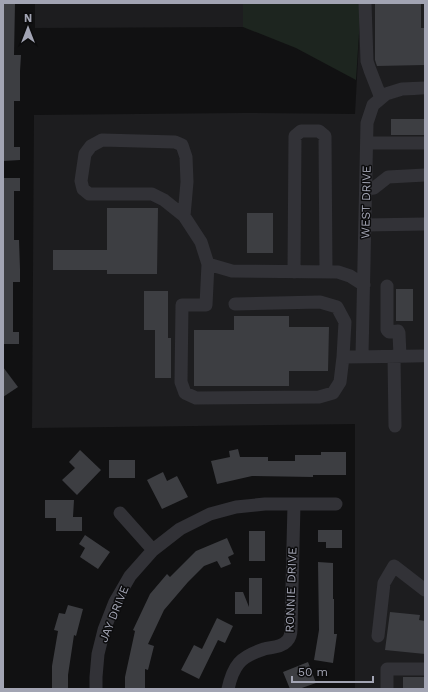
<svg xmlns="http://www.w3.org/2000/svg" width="428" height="692" viewBox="0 0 428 692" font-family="'Work Sans',sans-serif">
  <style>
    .built { fill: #1d1d1f }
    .green { fill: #1d251f }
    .building { fill: #3d3e42 }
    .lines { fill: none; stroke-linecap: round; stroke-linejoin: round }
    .minor { stroke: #323237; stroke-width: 13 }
    .labels { text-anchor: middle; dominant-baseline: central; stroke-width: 3; stroke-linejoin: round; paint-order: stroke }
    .street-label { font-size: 12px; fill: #a2a4b3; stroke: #0c0c0d }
  </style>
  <rect width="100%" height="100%" fill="#111112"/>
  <path class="built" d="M35,3H243V27L35,28Z
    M361,3H425V82L369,101L357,362L425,363V689H355V424L32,428L34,115L242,113L355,114Z
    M403,95H425V350H368L373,124L377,109L388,100Z"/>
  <path class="green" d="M243,3H361L356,80L296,48L243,27Z"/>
  <path class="building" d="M3,3H15L14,55H21L20,71V101H14V147H20V160L3,161Z
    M375,3H421V28H424V65L377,66L375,60Z
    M391,119H425V135H391Z
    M3,178H20V191H14V240H19L20,269V282H13V332H19V344H3Z
    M107,208H158L157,274H107V270H53V250H107Z
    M247,213H273V253H247Z
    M396,289H413V321H396Z
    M144,291H168V338H171V378H155V330H144Z
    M234,316H289V327H329L328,371H289V386H194V330H234Z
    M3,367L18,387L3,397Z
    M238,449L240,457H268V461H295V455H321V452H346V475H313V477L252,476L217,484L211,461L230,457L229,451Z
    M80,450L101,470L77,495L62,480L75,468L69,462Z
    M109,460H135V478H109Z
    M163,472L167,481L177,476L188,497L162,509L147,480Z
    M45,500H74L73,517H82V531H56V518H45Z
    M318,530H342V548H326V542H318Z
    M249,531H265V561H249Z
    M85,535L110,552L98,569L80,557L85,548L79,544Z
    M227,538L234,554L228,557L231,564L221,568L217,561L204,566L188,582L164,610L148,644L154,646L148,670L145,669V689H125V677L135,631L133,630L150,594L167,574L170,577L196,551Z
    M318,562L333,563V599H334V634H337L333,663L314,660L319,630Z
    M249,578H262V614H235V592H243L249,607Z
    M68,605L83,609L76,636L74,635L68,675V689H52V666L58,631L54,630L59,613L65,614Z
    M390,612L420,615L419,620L425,621V654L385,650Z
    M217,618L233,626L225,643L218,640L199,679L181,670L194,645L202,649Z
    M308,662L316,683L299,689H290L283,672Z
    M403,677H425V689H403Z"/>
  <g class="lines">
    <path class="minor" d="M365,3L367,61L370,70L381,98
      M367,143H425
      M366,189L374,188L388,177L425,175
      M184,216L187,182L186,157L182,145L175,142L102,140L91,146L85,154L81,181L83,189L89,194H152L164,200L184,216L201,242L208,264
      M365,225L425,224
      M294,272L295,136L301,131H319L325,136L326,272
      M364,285L350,276L338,272L232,271L208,264L206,305H182L181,382L185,393L196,398L319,397L333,393L340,382L343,357L425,356
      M387,286V330L389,332L398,331L399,333L400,356
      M235,304L320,302L337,307L345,322L343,357
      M362,356L367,123L373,105L386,94L402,89L425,88
      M394,356L395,426
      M120,513L153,550
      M378,636L384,583L394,566L425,590
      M96,689V677L98,654L104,630L115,602L130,576L153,550L180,529L210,514L236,507L265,504H336
      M228,689C230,680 233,670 239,663C245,656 255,652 264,649C271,647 281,648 287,641C290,638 291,634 291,629L294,504
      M387,689V669H425"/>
  </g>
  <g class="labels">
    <g class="street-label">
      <text transform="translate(366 202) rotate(-89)">WEST DRIVE</text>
      <text transform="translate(291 590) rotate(-88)">RONNIE DRIVE</text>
      <text transform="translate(114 614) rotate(-68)">JAY DRIVE</text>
    </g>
  </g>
  <rect width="428" height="692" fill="none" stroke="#a2a4b3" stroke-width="8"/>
  <g transform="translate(28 28)" stroke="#0c0c0d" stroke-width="3" paint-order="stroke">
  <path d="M0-3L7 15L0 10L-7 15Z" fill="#a2a4b3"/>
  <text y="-6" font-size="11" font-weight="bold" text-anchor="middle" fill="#a2a4b3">N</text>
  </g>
  <path d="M292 676v6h81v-6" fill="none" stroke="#a2a4b3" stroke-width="2"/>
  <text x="298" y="676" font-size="12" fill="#a2a4b3" stroke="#0c0c0d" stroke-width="3" paint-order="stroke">50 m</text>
</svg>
